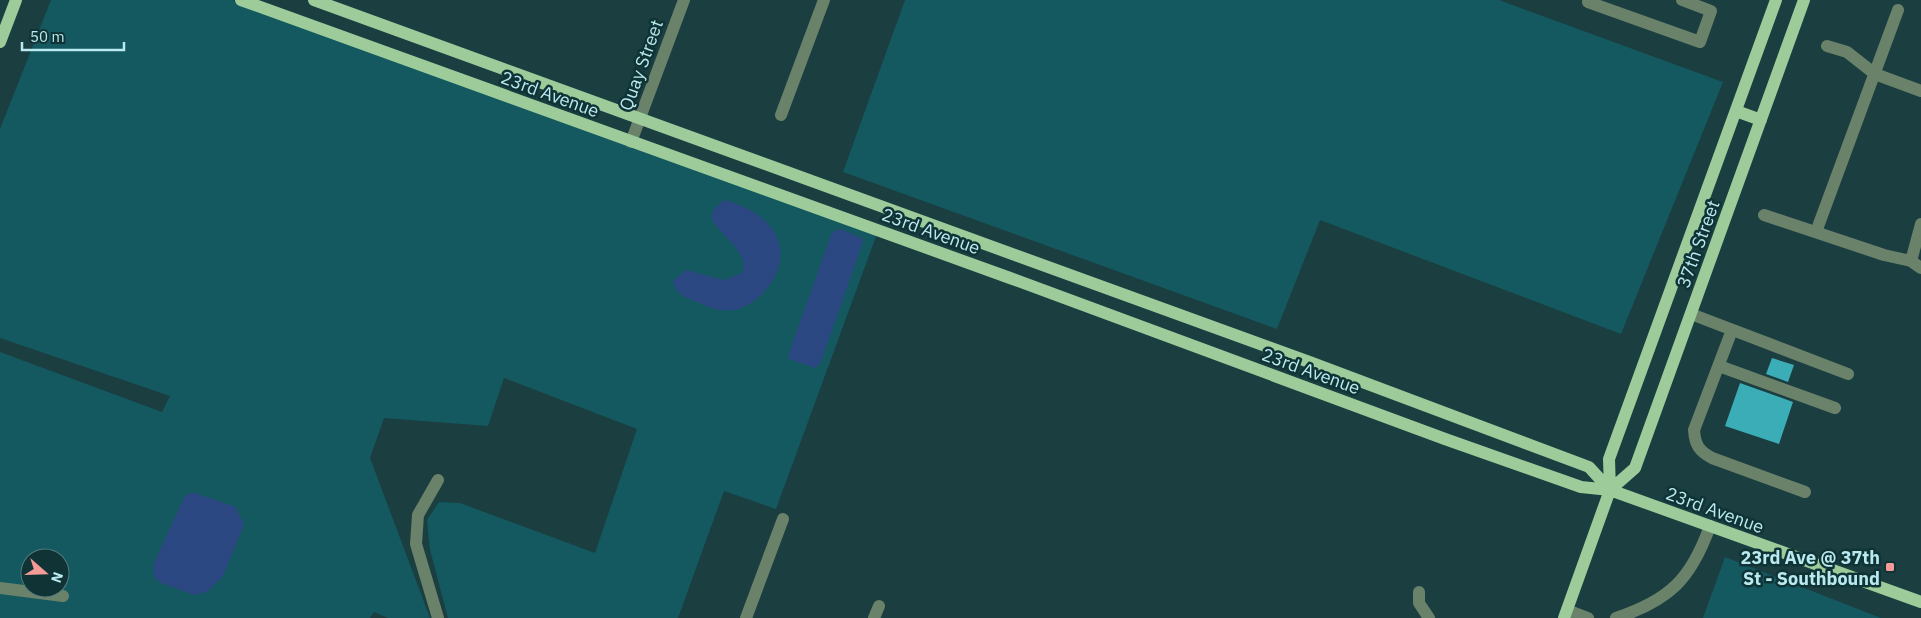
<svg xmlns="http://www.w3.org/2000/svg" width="1921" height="618" viewBox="0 0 1921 618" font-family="'IBM Plex Sans',sans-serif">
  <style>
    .green { fill: #13595f; fill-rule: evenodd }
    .water { fill: #2c4882 }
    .building { fill: #3aadb7 }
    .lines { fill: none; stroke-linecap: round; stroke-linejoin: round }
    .minor { stroke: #6b826a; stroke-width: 12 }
    .major { stroke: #9dcc9a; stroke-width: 12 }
    .poi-dot { fill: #f59b97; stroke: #103336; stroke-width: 2 }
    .labels { text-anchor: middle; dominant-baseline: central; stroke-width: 5; stroke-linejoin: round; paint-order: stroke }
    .street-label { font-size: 18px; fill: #b9eaef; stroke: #103336 }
    .poi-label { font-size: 18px; font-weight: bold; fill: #b9eaef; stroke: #103336; text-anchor: end }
  </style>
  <rect width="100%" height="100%" fill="#1b3e41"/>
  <path class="green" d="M51,0H232L878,231L776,509L724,491L678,618H448L430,550L427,520L439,502L460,503L595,553L637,429L504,378L488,426L384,418L370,458L430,618H388L374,612L370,618H0V352L162,412L170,396L0,338V129ZM30,558H60V588H30Z
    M905,0H1499L1723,82L1621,334L1320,220L1277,329L843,172Z
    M1725,557L1881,618H1703Z"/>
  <path class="water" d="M724,200C770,211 801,249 765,291C758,299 745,309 734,310C720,312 709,308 697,302C685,297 676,295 673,281L686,270L724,280L742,273C751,252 718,235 711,217L714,209Z
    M841,229L862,238L863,242L820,364L815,368L789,359V353L832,232Z
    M192,492L236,507L244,525L223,576L207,592L194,595L161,583L154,577L153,565L185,496Z"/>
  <path class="building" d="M1772,358L1794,365L1788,382L1766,374Z
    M1740,383L1793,402L1779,444L1725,426Z"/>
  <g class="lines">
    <path class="minor" d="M1589,0L1588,2L1700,42L1711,11L1682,0
      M1827,46L1847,52L1875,74L1921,91
      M781,115L824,0
      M631,142L684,0
      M1764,215L1884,255L1911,261L1921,268
      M1816,232L1898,10
      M1911,261L1921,224
      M1691,314L1848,374
      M1732,330L1694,430C1695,445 1699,451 1712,458L1805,492
      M1719,366L1835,408
      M0,588L63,596
      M1419,592V603L1429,618
      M1567,610L1588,618
      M438,618L416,544L418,515L438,480
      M746,618L783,519
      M874,618L879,606
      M1616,618C1670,600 1691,579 1710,526"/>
    <path class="major" d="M241,0L1010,278L1445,439L1581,487L1610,490L1921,602
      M314,0L1312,363L1589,467L1610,490
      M0,42L16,0
      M1736,111L1761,120
      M1610,490L1635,468L1804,0
      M1564,618L1610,490L1609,459L1776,0"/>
  </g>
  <rect class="poi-dot" x="1885" y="562" width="10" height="10" rx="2.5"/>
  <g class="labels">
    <g class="street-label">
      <text transform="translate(641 65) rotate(-70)">Quay Street</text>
      <text transform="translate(550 94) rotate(20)">23rd Avenue</text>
      <text transform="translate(931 231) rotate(20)">23rd Avenue</text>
      <text transform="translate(1698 244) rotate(-70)">37th Street</text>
      <text transform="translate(1311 371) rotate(20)">23rd Avenue</text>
      <text transform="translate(1715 510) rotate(20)">23rd Avenue</text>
    </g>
    <g class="poi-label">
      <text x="1880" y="557">23rd Ave @ 37th<tspan x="1880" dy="21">St - Southbound</tspan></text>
    </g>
  </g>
  <g transform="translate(45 573) rotate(110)"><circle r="24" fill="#103336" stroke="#547c80"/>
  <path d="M0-4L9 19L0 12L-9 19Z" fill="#f59b97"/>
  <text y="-8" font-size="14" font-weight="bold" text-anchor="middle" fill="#b9eaef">N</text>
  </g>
  <path d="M22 42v8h102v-8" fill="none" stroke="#b9eaef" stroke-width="2.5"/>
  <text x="30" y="42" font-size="15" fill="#b9eaef" stroke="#103336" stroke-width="4" paint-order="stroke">50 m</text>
</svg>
